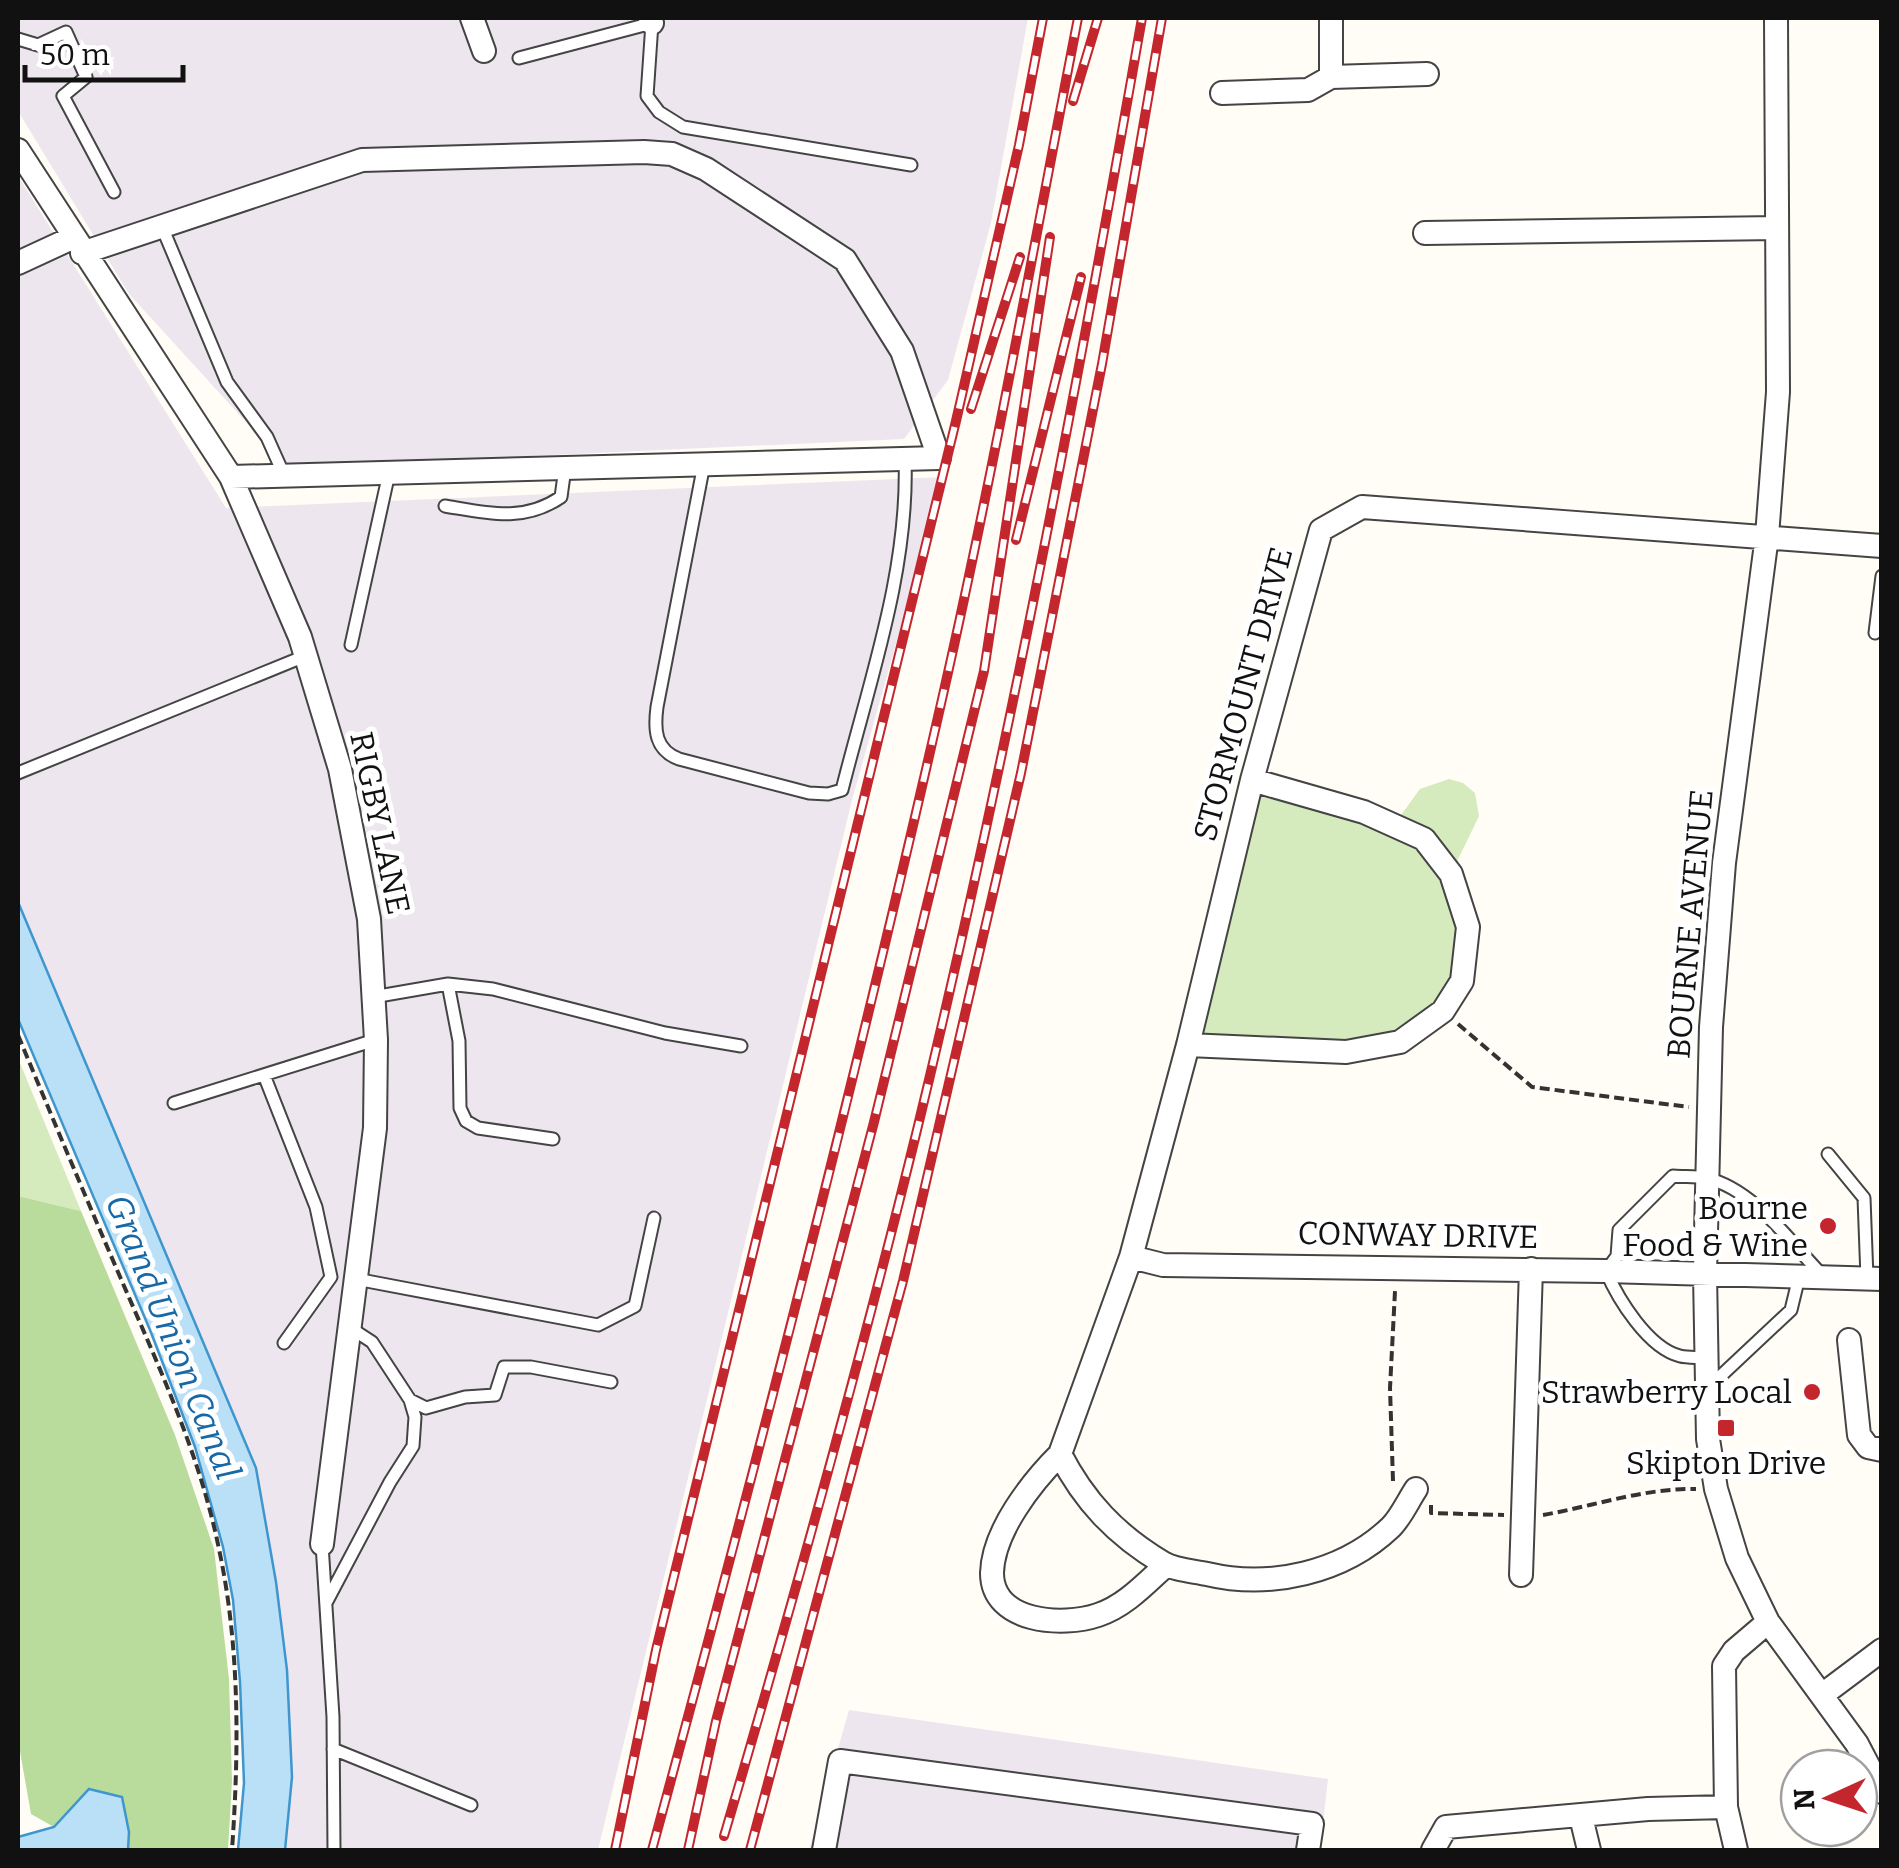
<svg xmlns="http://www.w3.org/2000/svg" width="1899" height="1868" viewBox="0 0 1899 1868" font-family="Bitter,serif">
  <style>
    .industrial { fill: #eee6ef }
    .green { fill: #d5ebbd }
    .forest { fill: #b9dc9c }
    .water { fill: #b9e0f7; stroke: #3f96cf; stroke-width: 2.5 }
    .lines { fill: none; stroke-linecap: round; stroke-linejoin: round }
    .service-casing { stroke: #444; stroke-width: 15 }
    .minor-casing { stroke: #444; stroke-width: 26 }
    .path { stroke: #333; stroke-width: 4; stroke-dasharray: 10 5; stroke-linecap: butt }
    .service { stroke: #fff; stroke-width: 11 }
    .minor { stroke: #fff; stroke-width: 22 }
    .rail-casing { stroke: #c4262e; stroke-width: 10 }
    .rail { stroke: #fff; stroke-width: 6; stroke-dasharray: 19; stroke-linecap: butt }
    .poi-dot { fill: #c4262e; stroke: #fff; stroke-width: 4 }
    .labels { text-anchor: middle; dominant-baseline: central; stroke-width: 10; stroke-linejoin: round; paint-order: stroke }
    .street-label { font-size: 32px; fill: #111; stroke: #fff }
    .poi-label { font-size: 32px; fill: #111; stroke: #fff; text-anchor: end }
    .water-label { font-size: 35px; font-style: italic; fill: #1768a6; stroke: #fff }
  </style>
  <rect width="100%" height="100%" fill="#fffdf5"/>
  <path class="industrial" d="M18,18H1028L991,223L948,380L904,439L287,467L129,294L18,111Z
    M18,176L226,508L943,477L852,800L598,1850H285L292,1777L287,1670L276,1582L58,1001L18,902Z
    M849,1710L1328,1779L1320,1850H809Z"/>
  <path class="green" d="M1449,779L1463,783L1475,793L1479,816L1451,874L1468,927L1462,981L1400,1042L1188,1045L1252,780L1393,826L1420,789Z
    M18,1058L81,1211L18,1196Z"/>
  <path class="forest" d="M18,1196L81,1211L175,1435L214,1549L229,1679L232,1781L228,1850H128L129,1832L54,1827L31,1814L18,1740Z"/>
  <path class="water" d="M18,902L256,1468L276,1582L287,1670L292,1777L285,1850H238L244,1783L240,1682L233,1600L223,1547L195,1447L150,1330L18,1019Z
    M89,1789L122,1797L129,1832L128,1850H18V1837L54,1827Z"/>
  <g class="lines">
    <g class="service-casing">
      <path id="service" d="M18,39L38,45L66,32L86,77L63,96L114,192
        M519,58L652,23L647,96L659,112L683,127L911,165
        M162,227L227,382L267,437L284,475
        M704,464L657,707C654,730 655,750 679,759L809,793L828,794L842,790C869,682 909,571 905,459
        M445,506C487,513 523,523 561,497L565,468
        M1875,633L1882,576
        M351,645L389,473
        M18,773L305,656
        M448,984L459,1041L460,1108L466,1121L478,1128L553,1139
        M373,997L448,984L493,989L665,1033L741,1046
        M264,1075L316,1207L331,1277L284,1343
        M174,1103L375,1040
        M1828,1154L1864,1198L1867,1278
        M356,1279L598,1325L635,1306L654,1218
        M349,1327L372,1342L410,1400L426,1408L465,1397L495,1395L504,1367H531L611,1382
        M1705,1358C1698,1357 1688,1358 1680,1356C1648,1348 1618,1299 1606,1271L1617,1256L1619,1230L1673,1176C1684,1177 1695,1176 1706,1178C1754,1189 1789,1241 1822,1275
        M1710,1386L1791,1310L1799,1277
        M322,1544L333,1717L334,1850
        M326,1603L390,1482L413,1446L415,1417L410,1400
        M333,1749L471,1805"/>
    </g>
    <g class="minor-casing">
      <path id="minor" d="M472,18L484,51
        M650,18L652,23
        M1331,18V77
        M1776,18L1778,392L1767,536L1724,863L1711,1027L1705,1274L1708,1439L1716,1489L1737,1558L1768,1622L1857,1744L1882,1792
        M1222,93L1308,90L1331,77L1427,74
        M18,150L231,477L300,637L340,769L369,919L376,1040L375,1128L322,1544
        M1425,233L1777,228
        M82,253L362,160L644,152L672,154L706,169L845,260L902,351L939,458L231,477
        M18,263L72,238
        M1188,1045L1346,1052L1400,1042L1443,1011L1462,981L1468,927L1451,874L1424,839L1364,812L1252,780
        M1131,1257L1163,1265L1606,1271L1882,1279
        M1849,1340L1859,1435L1868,1447L1882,1450
        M1060,1454C1032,1482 993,1531 992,1573C992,1623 1063,1627 1098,1615C1125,1606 1145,1584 1166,1565
        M1416,1489C1408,1501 1401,1517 1391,1527C1343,1573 1270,1589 1207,1574C1193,1571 1175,1570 1163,1563C1116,1535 1084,1501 1060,1454L1131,1257L1188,1045L1252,780L1321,530L1362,507L1882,546
        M1521,1575L1531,1269
        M1822,1695L1882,1650
        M1581,1817L1589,1850
        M824,1850L840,1761L1312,1824L1308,1850
        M1433,1850L1446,1827L1648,1809L1726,1807
        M1736,1850L1726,1807L1724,1666L1734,1651L1768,1622"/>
    </g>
    <path class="path" d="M1458,1024L1532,1087L1689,1107
      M18,1035C52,1117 86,1198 121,1279C159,1367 200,1455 219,1549C240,1647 239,1751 232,1850
      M1393,1481L1390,1388L1395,1291
      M1431,1505V1513L1504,1515
      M1543,1515C1594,1506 1644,1488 1696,1489"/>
    <use href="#service" class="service"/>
    <use href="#minor" class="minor"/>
    <g class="rail-casing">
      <path id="rail" d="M1073,101L1098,18
        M971,409L1020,257
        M1016,540L1081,277
        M724,1836C793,1602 859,1367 917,1130C1006,762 1077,390 1142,18
        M615,1850L656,1650L956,421L1019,145L1043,18
        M652,1850C757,1464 857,1076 945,686C995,464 1035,240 1078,18
        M688,1850L716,1721L874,1122L984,671L1050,237
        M750,1850L903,1281L1021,773L1102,364L1162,18"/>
    </g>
    <use href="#rail" class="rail"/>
  </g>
  <g class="poi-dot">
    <circle cx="1828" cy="1226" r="10"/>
    <circle cx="1812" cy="1392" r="10"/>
    <rect x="1716" y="1418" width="20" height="20" rx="5"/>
  </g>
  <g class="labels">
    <g class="street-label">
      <text transform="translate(1243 694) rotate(-75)">STORMOUNT DRIVE</text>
      <text transform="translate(380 823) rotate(78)">RIGBY LANE</text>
      <text transform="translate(1690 924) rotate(-85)">BOURNE AVENUE</text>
      <text transform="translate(1418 1235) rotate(1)">CONWAY DRIVE</text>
    </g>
    <g class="poi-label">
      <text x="1808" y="1208">Bourne<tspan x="1808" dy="37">Food &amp; Wine</tspan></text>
      <text x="1792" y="1392">Strawberry Local</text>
      <text x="1726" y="1463" text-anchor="middle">Skipton Drive</text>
    </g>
    <g class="water-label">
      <text transform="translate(173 1337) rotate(68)">Grand Union Canal</text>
    </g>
  </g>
  <rect width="1899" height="1868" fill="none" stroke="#111111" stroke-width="40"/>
  <g transform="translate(1829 1798) rotate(267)"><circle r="48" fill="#ffffff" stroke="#a0a0a0" stroke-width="2.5"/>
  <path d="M0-8L18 38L0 25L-18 38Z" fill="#c4262e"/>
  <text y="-15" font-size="28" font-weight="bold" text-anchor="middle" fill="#111111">N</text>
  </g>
  <path d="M25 65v15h158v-15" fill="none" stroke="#111111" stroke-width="5"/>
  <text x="40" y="65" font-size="30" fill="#111111" stroke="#ffffff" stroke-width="8" paint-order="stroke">50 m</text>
</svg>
